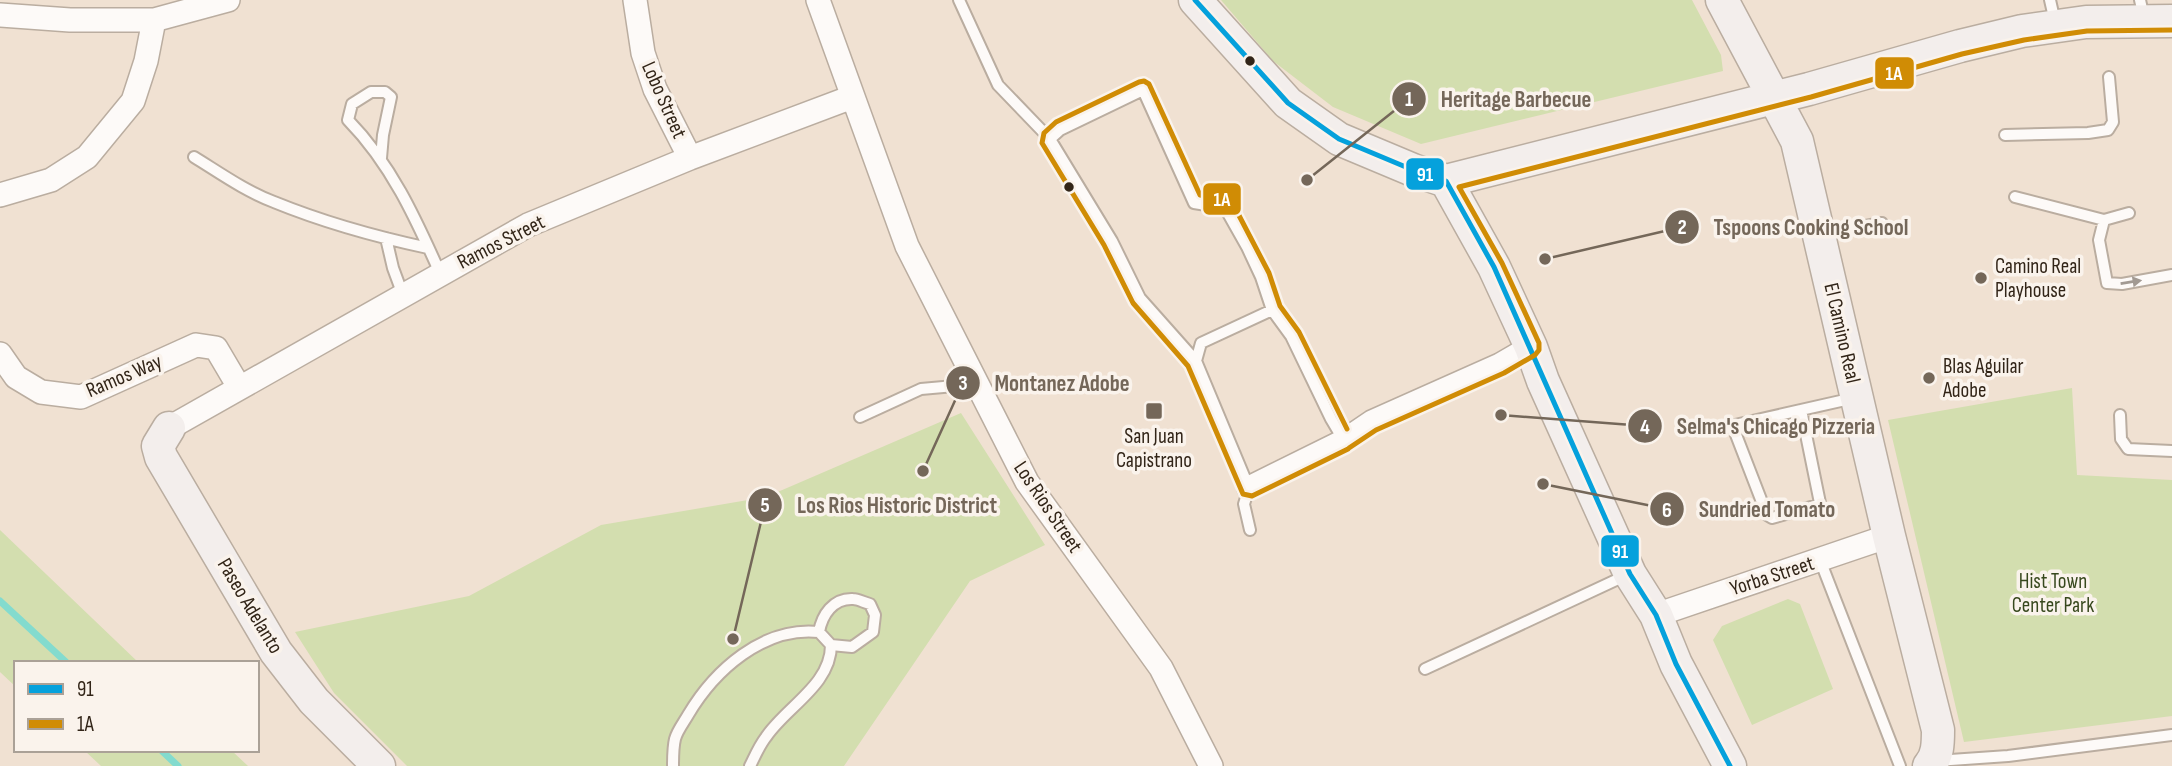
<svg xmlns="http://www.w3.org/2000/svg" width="2172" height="766" viewBox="0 0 2172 766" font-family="'Sofia Sans Condensed',sans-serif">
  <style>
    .green { fill: #d3deaf }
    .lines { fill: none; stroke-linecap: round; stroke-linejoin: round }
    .stream { stroke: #83dbce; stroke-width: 7 }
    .lane-casing { stroke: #baada0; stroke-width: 14 }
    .street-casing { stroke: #baada0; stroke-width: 26 }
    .secondary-casing { stroke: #baada0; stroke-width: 35 }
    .lane { stroke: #fdfaf8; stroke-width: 10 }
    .street { stroke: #fdfaf8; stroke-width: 23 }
    .secondary { stroke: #f3eeec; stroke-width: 32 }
    .bus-1-casing { stroke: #faf3ec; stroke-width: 10 }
    .bus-2-casing { stroke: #faf3ec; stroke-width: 10 }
    .bus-1 { stroke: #05a1dc; stroke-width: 5 }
    .bus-2 { stroke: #d08c05; stroke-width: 5 }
    .oneway { fill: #a29a93 }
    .bus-dot { fill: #322518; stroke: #faf3ec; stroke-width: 2.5 }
    .poi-dot { fill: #746759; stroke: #faf3ec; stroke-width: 2.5 }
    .labels { text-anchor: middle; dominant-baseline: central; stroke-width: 7; stroke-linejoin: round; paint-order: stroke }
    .street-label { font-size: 21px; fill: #322518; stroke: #faf3ec }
    .poi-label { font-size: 21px; fill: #322518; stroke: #faf3ec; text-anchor: start }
    .park-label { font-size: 21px; fill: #37481d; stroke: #faf3ec }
    .leader { fill: none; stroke: #746759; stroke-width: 2.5 }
    .callout-dot { fill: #746759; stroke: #faf3ec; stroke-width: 2.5 }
    .mark-label { font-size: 21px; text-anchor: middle; font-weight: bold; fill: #fff }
    .callout-label { font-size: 23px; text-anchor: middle; font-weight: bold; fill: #746759; stroke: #faf3ec; stroke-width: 7; stroke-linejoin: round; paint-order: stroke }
    .line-badge { stroke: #faf3ec; stroke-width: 2.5 }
    .badge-label { font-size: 19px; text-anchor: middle; font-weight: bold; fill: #fff }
  </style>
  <rect width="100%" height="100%" fill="#f0e1d2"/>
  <path class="green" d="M1221,0H1692L1721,55L1723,71L1421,144L1333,107L1273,61Z
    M2072,388L2077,475L2172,480V716L1964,742L1888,420Z
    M961,413L1045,545L970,581L844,766H407L334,693L295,632L469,596L601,525L766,497Z
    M0,530L139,663H16V687L0,672Z
    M1788,599L1800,604L1833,689L1752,725L1713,640L1722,626Z
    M84,750H231L248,766H101Z"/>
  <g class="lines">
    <path class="stream" d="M0,601L67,663
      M161,750L178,766"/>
    <g class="lane-casing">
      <path id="lane" d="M959,0L998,85L1050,139L1112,241L1140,298L1196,361L1249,488L1244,504L1250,530
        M2050,0L2055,22
        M2140,0L2144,18
        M2005,135L2088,133L2108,130L2113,122L2109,77
        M1050,139L1060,130L1143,90L1194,203L1225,208L1247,247L1261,277L1272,310L1291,336L1331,419L1344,441
        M194,157C220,173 245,191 274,202C323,222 377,237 428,248
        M381,158L383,135L391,97L385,92H371L352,104L348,120C391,164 415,217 440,273
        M2015,197L2104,220L2129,213
        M2104,220L2099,240L2107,283L2122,284L2172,275
        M1822,234L1882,223
        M386,238L393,268L403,295
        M1196,361L1201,343L1272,310
        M1801,410L1820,503L1818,505L1772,518L1767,515L1733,427L1735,425L1854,398
        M2120,415L2121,439L2128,449L2172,451
        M860,417L921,389L977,384
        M1820,560L1900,766
        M819,632C822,615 833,598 853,599C858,599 865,603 870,604L875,615L873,632L852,647L831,645
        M1425,669L1629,574
        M1936,761L2008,756L2172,735
        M673,766C673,757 673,747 675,739C677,731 684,722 688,715C714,671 763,626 819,632L831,645C831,685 786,707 766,737C759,746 755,756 750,766"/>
    </g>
    <g class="street-casing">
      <path id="street" d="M635,0L643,53L655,89L690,158
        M818,0L907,246L1027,482L1161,668L1211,766
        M0,15L70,20H154L228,0
        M0,195L51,180L87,157L133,101L146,61L154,20
        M0,354L16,377L41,392L81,397L196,345L216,348L239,387
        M169,428L528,225L690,158L852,97
        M1249,488L1344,441L1372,422L1500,365L1531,347
        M1656,615L1889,536"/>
    </g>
    <g class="secondary-casing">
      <path id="secondary" d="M1195,0L1288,103L1339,139L1413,170L1446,181L1494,267L1531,347L1543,381L1630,574L1656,615L1676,664L1730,766
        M1722,0L1797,141L1889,536L1938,730C1938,743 1938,756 1929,766
        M1446,181L1809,89L1960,46L2022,31L2086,22L2172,21
        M169,428L158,446L161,457L276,652L314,701L379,766"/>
    </g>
    <use href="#lane" class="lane"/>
    <use href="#street" class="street"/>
    <use href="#secondary" class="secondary"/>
    <g class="bus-1-casing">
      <path id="bus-1" d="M1195,0L1288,103L1339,139L1413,170L1446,181L1494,267L1630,574L1656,615L1676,664L1730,766"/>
    </g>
    <g class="bus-2-casing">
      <path id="bus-2" d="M1347,429L1299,332L1280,306L1269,273L1233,204L1227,200L1200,195L1149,84L1144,81L1139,82L1056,122L1044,133L1042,143L1104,245L1133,303L1188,366L1243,494L1252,496L1348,449
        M1349,448L1376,430L1504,373L1535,355L1539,350V343L1502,263L1459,187L1811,97L1962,54L2024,40L2087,31L2172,30"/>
    </g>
    <use href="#bus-1" class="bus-1"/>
    <use href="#bus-2" class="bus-2"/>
  </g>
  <defs><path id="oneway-solid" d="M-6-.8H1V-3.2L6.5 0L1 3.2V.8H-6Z" transform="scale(1.75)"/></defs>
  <use class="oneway" href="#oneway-solid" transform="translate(2131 282) rotate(-9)"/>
  <g class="bus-dot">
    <circle cx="1250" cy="61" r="6"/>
    <circle cx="1069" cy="187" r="6"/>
  </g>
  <g class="poi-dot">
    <circle cx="1981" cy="278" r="7"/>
    <circle cx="1929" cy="378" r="7"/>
    <rect x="1145" y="402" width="18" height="18" rx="3.5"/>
  </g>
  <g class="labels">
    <g class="street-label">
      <text transform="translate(664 100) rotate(66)">Lobo Street</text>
      <text transform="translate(501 242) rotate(-27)">Ramos Street</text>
      <text transform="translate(1842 333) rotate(77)">El Camino Real</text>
      <text transform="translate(124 376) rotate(-23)">Ramos Way</text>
      <text transform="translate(1048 507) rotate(56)">Los Rios Street</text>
      <text transform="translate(1772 576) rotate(-18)">Yorba Street</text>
      <text transform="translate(250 606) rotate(59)">Paseo Adelanto</text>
    </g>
    <g class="poi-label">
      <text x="1995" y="266">Camino Real<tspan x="1995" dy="24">Playhouse</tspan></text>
      <text x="1943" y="366">Blas Aguilar<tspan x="1943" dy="24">Adobe</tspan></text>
      <text x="1154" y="436" text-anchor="middle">San Juan<tspan x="1154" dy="24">Capistrano</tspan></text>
    </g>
    <g class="park-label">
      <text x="2053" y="581">Hist Town<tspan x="2053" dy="24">Center Park</tspan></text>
    </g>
  </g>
  <path class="leader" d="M1307 180L1409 99M1545 259L1682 227M923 471L963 383M1501 415L1645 426M733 639L765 505M1543 484L1667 509"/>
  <g class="callout-dot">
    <circle cx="1307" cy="180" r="7"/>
    <circle cx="1545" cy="259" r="7"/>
    <circle cx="923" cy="471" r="7"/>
    <circle cx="1501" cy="415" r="7"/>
    <circle cx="733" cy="639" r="7"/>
    <circle cx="1543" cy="484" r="7"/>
    <circle cx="1409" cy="99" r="18"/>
    <circle cx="1682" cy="227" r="18"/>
    <circle cx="963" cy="383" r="18"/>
    <circle cx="1645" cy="426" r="18"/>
    <circle cx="765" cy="505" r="18"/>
    <circle cx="1667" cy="509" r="18"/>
  </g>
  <g class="mark-label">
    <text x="1409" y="106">1</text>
    <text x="1682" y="234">2</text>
    <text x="963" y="390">3</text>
    <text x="1645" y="434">4</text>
    <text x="765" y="512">5</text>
    <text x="1667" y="517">6</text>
  </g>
  <g class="callout-label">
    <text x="1516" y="107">Heritage Barbecue</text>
    <text x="1811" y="235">Tspoons Cooking School</text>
    <text x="1062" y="391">Montanez Adobe</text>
    <text x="1776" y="434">Selma's Chicago Pizzeria</text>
    <text x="897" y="513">Los Rios Historic District</text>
    <text x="1767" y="517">Sundried Tomato</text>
  </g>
  <g class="line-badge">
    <rect x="1874" y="56" width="41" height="34" rx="7" fill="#d08c05"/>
    <rect x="1405" y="157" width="40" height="34" rx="7" fill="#05a1dc"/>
    <rect x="1202" y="182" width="40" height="34" rx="7" fill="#d08c05"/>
    <rect x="1600" y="534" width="40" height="34" rx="7" fill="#05a1dc"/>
  </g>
  <g class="badge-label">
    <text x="1894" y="80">1A</text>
    <text x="1425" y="181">91</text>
    <text x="1222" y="206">1A</text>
    <text x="1620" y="558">91</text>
  </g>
  <rect x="14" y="661" width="245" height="91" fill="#faf3ec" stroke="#aaa197" stroke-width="2"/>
  <rect x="28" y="684" width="35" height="10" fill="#05a1dc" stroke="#aaa197" stroke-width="2"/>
  <text x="77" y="696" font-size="21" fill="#322518">91</text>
  <rect x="28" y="719" width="35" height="10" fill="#d08c05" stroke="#aaa197" stroke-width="2"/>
  <text x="77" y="731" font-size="21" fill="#322518">1A</text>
</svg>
